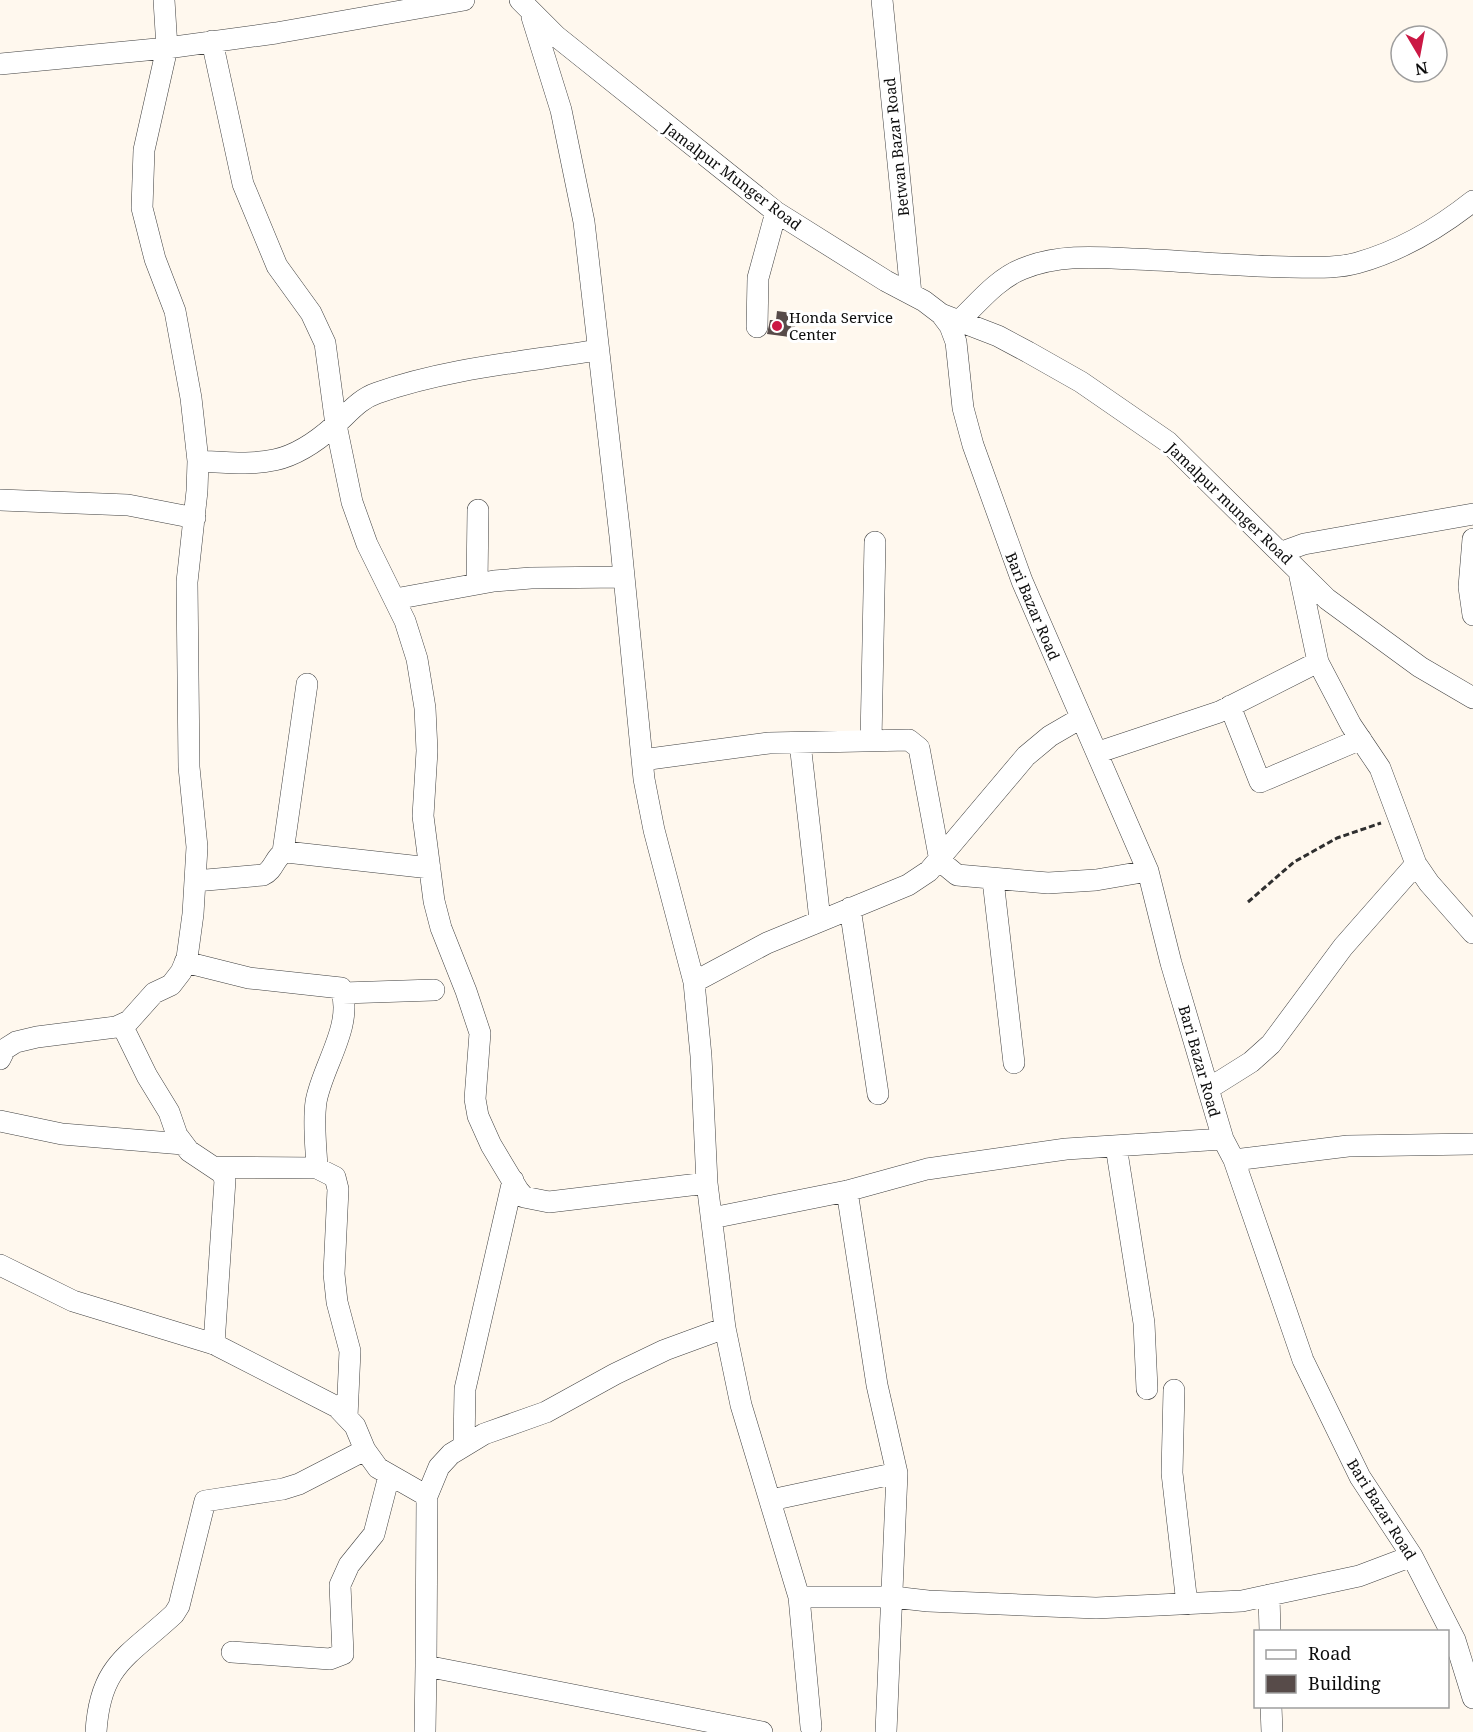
<svg xmlns="http://www.w3.org/2000/svg" width="1473" height="1732" viewBox="0 0 1473 1732" font-family="'Noto Serif',serif">
  <style>
    .shadow { fill: #0003 }
    .building { fill: #574b49 }
    .lines { fill: none; stroke-linecap: round; stroke-linejoin: round }
    .minor-casing { stroke: #404040; stroke-width: 22 }
    .path { stroke: #2f2f2f; stroke-width: 3; stroke-dasharray: 6 3; stroke-linecap: butt }
    .minor { stroke: #fff; stroke-width: 21 }
    .poi-dot { fill: #cb1844; stroke: #fff; stroke-width: 2 }
    .labels { text-anchor: middle; dominant-baseline: central; stroke-width: 6; stroke-linejoin: round; paint-order: stroke }
    .street-label { font-size: 15px; fill: #0d0d0d; stroke: #fff }
    .poi-label { font-size: 15px; fill: #0d0d0d; stroke: #fff; text-anchor: start }
  </style>
  <rect width="100%" height="100%" fill="#fff8ee"/>
  <path class="shadow" d="M778,313L796,317L794,338L769,333L777,322Z"/>
  <path class="building" d="M777,311L792,313L790,337L767,334L770,320H776Z"/>
  <g class="lines">
    <g class="minor-casing">
      <path id="minor" d="M520,0L556,36L776,212L886,281L924,301L941,314L950,326L956,342L963,408L973,445L1022,581L1148,871L1171,963L1223,1139L1234,1160L1303,1360L1360,1477L1412,1556L1455,1640L1473,1698
        M882,0L911,294
        M532,17L561,110L584,222L620,536L644,779L654,830L694,982L701,1056L707,1183L725,1328L741,1405L799,1597L811,1727
        M212,41L243,184L277,266L311,313L325,343L336,425L352,502L367,544L405,621L417,659L425,708L427,751L423,816L434,901L441,928L466,991L480,1033L475,1099L478,1116L491,1145L518,1190L524,1197L549,1202L707,1183
        M0,64L167,48L276,33L464,0
        M941,314L998,336L1028,352L1081,382L1168,442L1327,599L1420,667L1473,698
        M959,321C978,303 997,279 1022,269C1058,254 1096,257 1134,259C1186,261 1237,266 1289,267C1311,267 1336,269 1357,263C1400,251 1439,228 1473,201
        M757,327L758,278L776,212
        M198,461C259,464 286,469 334,426C348,414 359,399 377,393C448,368 524,362 598,350
        M0,500L128,505L195,518
        M1473,539L1469,587L1473,615
        M1282,552L1304,544L1473,514
        M1299,572L1318,662L1351,725L1380,768L1416,864L1429,883L1473,933
        M477,584L478,510
        M395,599L494,581L531,578L624,577
        M1230,706L1260,782L1361,739
        M871,741L875,542
        M800,743L820,920
        M1099,752L1219,712L1318,662
        M642,760L769,743L909,740L919,748L940,861L957,875L1048,883L1096,880L1148,871
        M283,852L307,684
        M993,880L1014,1063
        M195,881L263,875C275,870 274,856 286,852L430,868
        M850,908L878,1094
        M185,962L249,978L341,988C354,1026 322,1066 316,1102C313,1123 316,1146 317,1168
        M694,982L767,943L908,885L929,871L1026,756L1050,736L1081,718
        M343,993L434,990
        M122,1025L147,1076L169,1112L177,1135L189,1151L222,1173L225,1180L214,1344
        M0,1059L5,1049L16,1042L37,1037L116,1027L129,1021L154,993L171,985L181,972L187,958L193,914L197,847L189,767L187,582L197,491L198,461L191,398L175,311L155,259L142,208L144,150L167,48L164,0
        M1208,1089L1251,1062L1271,1044L1343,947L1416,864
        M0,1121L62,1134L183,1144
        M1116,1146L1144,1323L1147,1389
        M1234,1160L1348,1146L1473,1144
        M213,1167L317,1168L335,1177L338,1189L334,1274L337,1302L350,1351L347,1417
        M847,1191L877,1385L897,1473L886,1732
        M712,1218L847,1191L927,1169L1066,1149L1223,1139
        M0,1265L73,1301L214,1344L337,1407L355,1426L365,1450L378,1468L427,1496
        M725,1328L665,1350L615,1374L546,1412L484,1434L451,1454L439,1467L427,1496L426,1666L762,1732
        M1174,1390L1172,1473L1187,1604
        M464,1445L465,1389L513,1180
        M771,1500L897,1473
        M1269,1595L1270,1632
        M799,1597H893L928,1601L1096,1608L1242,1601L1359,1576L1412,1556
        M232,1652L330,1659L343,1654L340,1585L349,1565L374,1534L389,1476
        M1271,1706L1272,1732
        M96,1732C100,1664 129,1656 174,1614L179,1606L205,1501L283,1489L299,1484L365,1450
        M425,1732L426,1666"/>
    </g>
    <path class="path" d="M1248,902L1294,862L1337,838L1381,823"/>
    <use href="#minor" class="minor"/>
  </g>
  <circle class="poi-dot" cx="777" cy="326" r="6"/>
  <g class="labels">
    <g class="street-label">
      <text transform="translate(896 147) rotate(-96)">Betwan Bazar Road</text>
      <text transform="translate(733 176) rotate(37)">Jamalpur Munger Road</text>
      <text transform="translate(1230 503) rotate(44)">Jamalpur munger Road</text>
      <text transform="translate(1033 606) rotate(67)">Bari Bazar Road</text>
      <text transform="translate(1200 1061) rotate(74)">Bari Bazar Road</text>
      <text transform="translate(1382 1509) rotate(58)">Bari Bazar Road</text>
    </g>
    <g class="poi-label">
      <text x="789" y="317">Honda Service<tspan x="789" dy="17">Center</tspan></text>
    </g>
  </g>
  <rect x="1254" y="1630" width="195" height="78" fill="#ffffff" stroke="#9e9e9e" stroke-width="1.5"/>
  <rect x="1266" y="1650" width="30" height="9" fill="#ffffff" stroke="#9e9e9e" stroke-width="1.5"/>
  <text x="1308" y="1660" font-size="18" fill="#0d0d0d">Road</text>
  <rect x="1266" y="1675" width="30" height="18" fill="#574b49" stroke="#9e9e9e" stroke-width="1.5"/>
  <text x="1308" y="1690" font-size="18" fill="#0d0d0d">Building</text>
  <g transform="translate(1419 54) rotate(170)"><circle r="28" fill="#ffffff" stroke="#9e9e9e" stroke-width="1.5"/>
  <path d="M0-4.5L10 22L0 15L-10 22Z" fill="#cb1844"/>
  <text y="-9" font-size="16" font-weight="bold" text-anchor="middle" fill="#0d0d0d">N</text>
  </g>
</svg>
